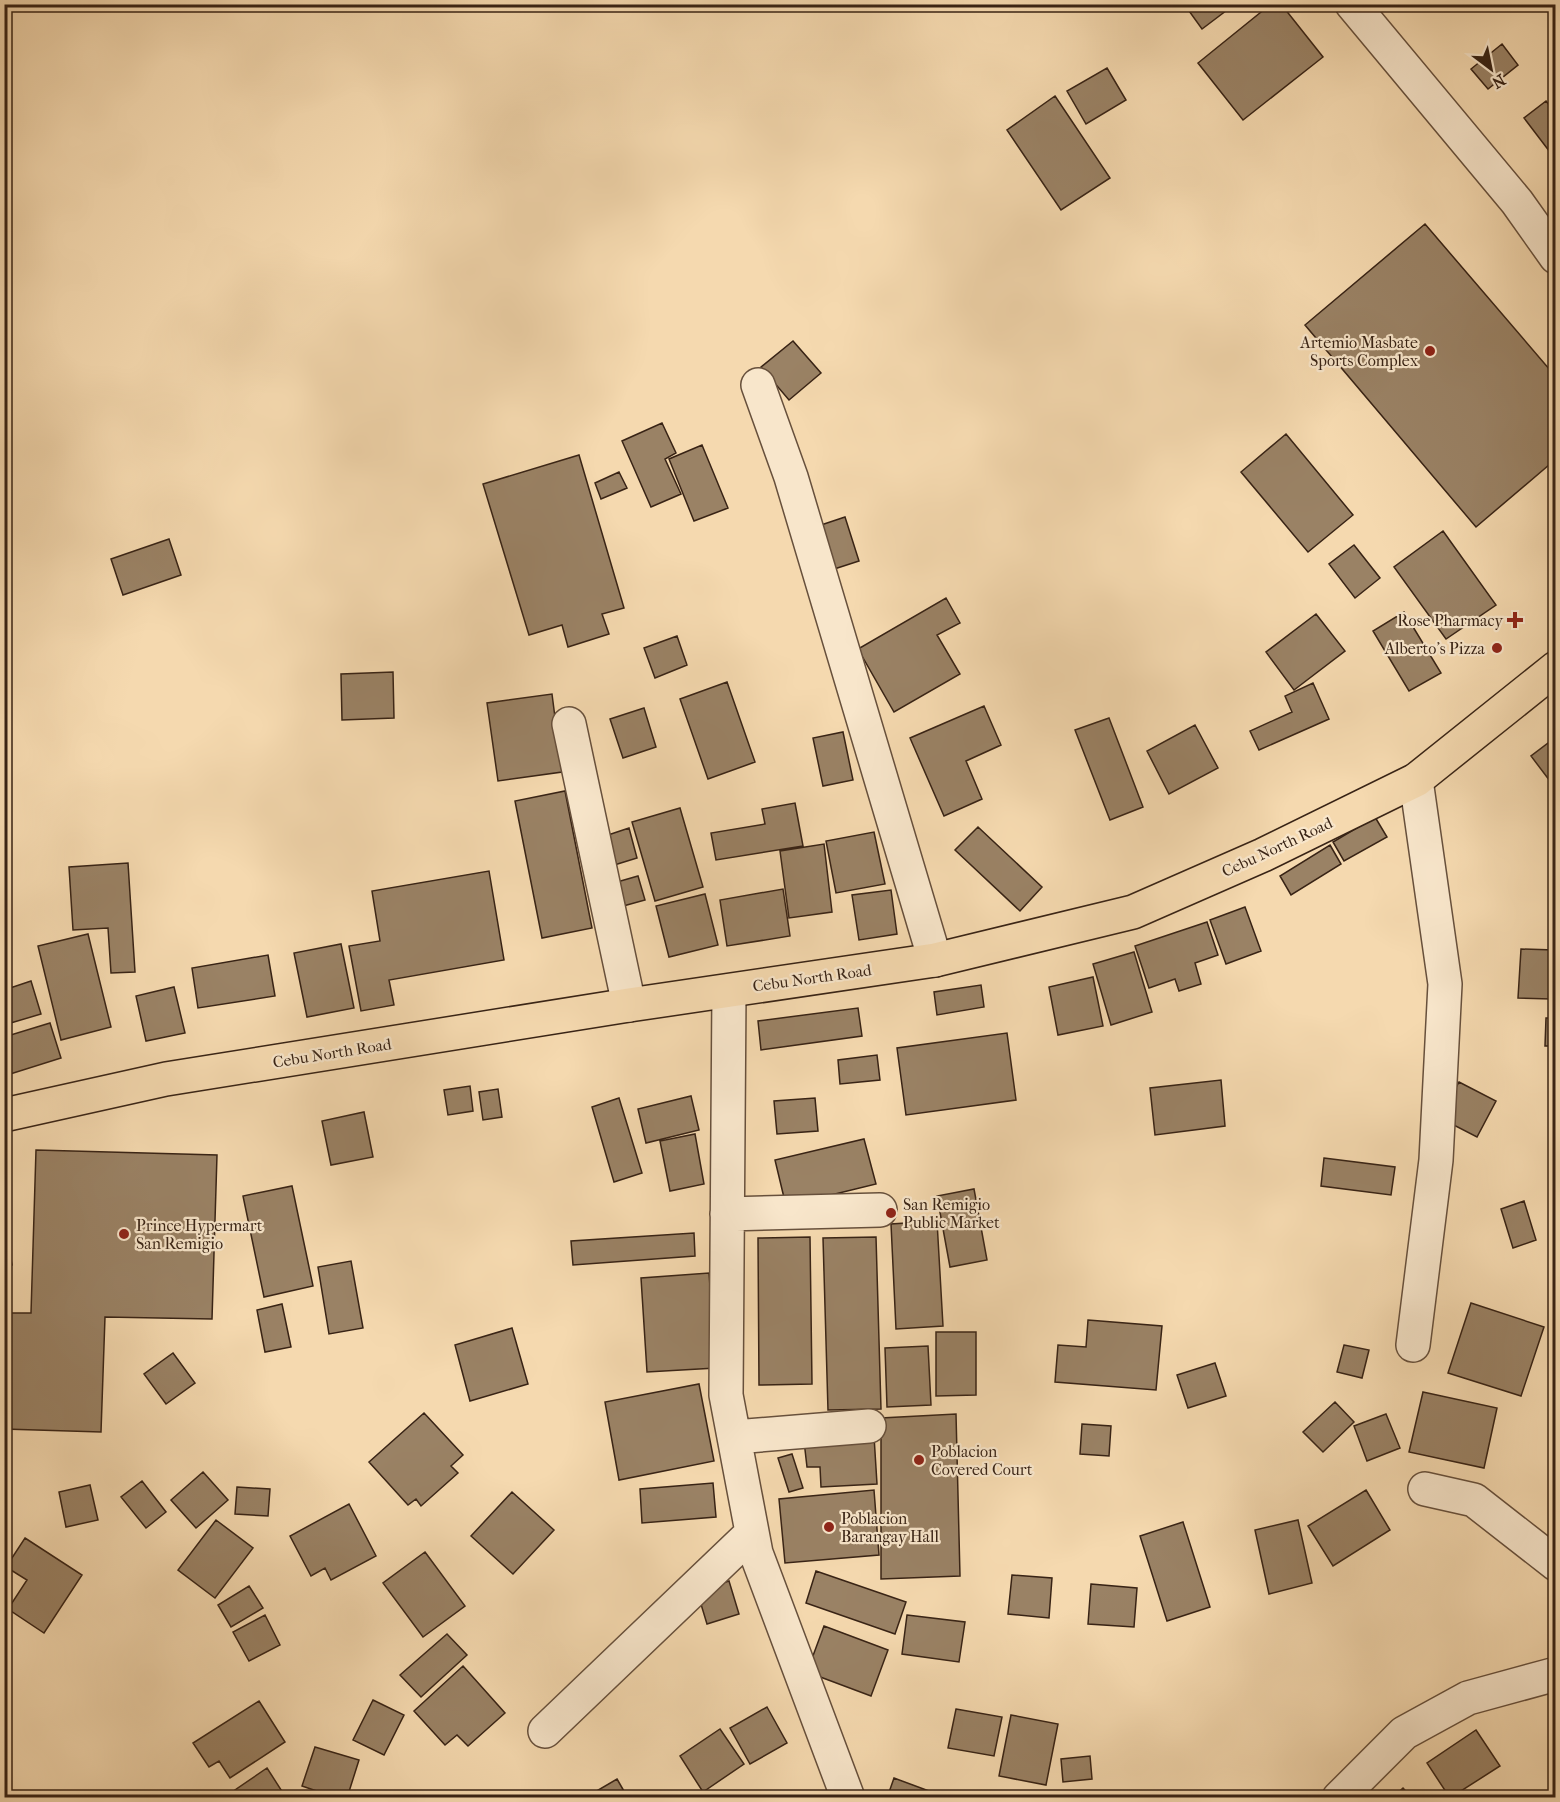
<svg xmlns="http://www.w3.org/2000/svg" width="1560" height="1802" viewBox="0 0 1560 1802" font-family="'IM FELL French Canon',serif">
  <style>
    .building { fill: #9a8265; stroke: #382315; stroke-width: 1.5 }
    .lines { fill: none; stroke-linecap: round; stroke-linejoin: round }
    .minor-casing { stroke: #67503c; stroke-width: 36 }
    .highway-casing { stroke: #382315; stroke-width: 36 }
    .minor { stroke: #f8e6cb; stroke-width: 33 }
    .highway { stroke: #f5d9af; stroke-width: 33 }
    .poi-dot { fill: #8f2418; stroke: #f8e6cb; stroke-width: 2 }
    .labels { text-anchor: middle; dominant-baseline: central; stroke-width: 4.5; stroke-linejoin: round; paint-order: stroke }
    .poi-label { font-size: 16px; fill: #382315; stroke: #f8e6cb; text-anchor: start }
    .street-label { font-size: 16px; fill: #382315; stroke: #f8e6cb }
  </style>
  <rect width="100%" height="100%" fill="#f5d9af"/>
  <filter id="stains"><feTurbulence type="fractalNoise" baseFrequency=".00333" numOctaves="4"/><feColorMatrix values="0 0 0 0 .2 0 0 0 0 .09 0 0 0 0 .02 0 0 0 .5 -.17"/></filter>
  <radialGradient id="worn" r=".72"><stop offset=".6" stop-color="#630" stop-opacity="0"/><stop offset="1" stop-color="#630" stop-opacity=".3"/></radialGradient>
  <path class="building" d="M1184,4H1235L1202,29Z
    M1271,4H1281L1323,57L1243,120L1198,63Z
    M1502,44L1518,65L1488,89L1471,69Z
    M1107,68L1126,100L1086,124L1067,91Z
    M1055,96L1110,178L1061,210L1007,130Z
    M1546,101L1556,114V160L1524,118Z
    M1425,224L1556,377V459L1476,527L1305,325Z
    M793,341L821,373L789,400L761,367Z
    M662,423L676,453L665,459L681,494L651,507L622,441Z
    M1286,434L1353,515L1308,552L1241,472Z
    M702,445L728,508L694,521L669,459Z
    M579,455L624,608L602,614L609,634L568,647L562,625L529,635L483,484Z
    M619,472L627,488L601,499L595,483Z
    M845,517L859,561L825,572L812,528Z
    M1443,531L1496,605L1446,639L1394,567Z
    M169,539L181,575L123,595L111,559Z
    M1354,545L1380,578L1355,598L1329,564Z
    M946,598L960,623L937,635L960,674L894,712L858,649Z
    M1404,612L1441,673L1409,691L1373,631Z
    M1316,614L1345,651L1294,690L1266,652Z
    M677,636L687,665L655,678L644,648Z
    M393,672L394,718L342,720L341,674Z
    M727,682L755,762L708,779L680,699Z
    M1313,683L1329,719L1259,750L1250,731L1292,712L1285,696Z
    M552,694L562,772L498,781L487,703Z
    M984,706L1001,745L966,761L982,799L944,816L910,738Z
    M644,708L656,747L623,758L610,719Z
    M1109,718L1143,807L1110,820L1075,730Z
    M1195,725L1218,768L1169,794L1147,751Z
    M843,732L853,780L823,786L813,738Z
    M1556,737V789L1531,756Z
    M565,791L592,928L542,938L515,801Z
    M795,803L803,846L716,860L711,833L765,824L762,809Z
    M680,808L703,887L655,901L632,822Z
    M1375,817L1387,837L1344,861L1333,842Z
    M978,827L1042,887L1020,911L955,850Z
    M629,828L637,858L611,866L602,837Z
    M874,832L885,884L836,893L826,841Z
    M824,844L832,912L789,918L780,851Z
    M1330,845L1341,864L1291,895L1280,876Z
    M128,863L135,972L111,973L108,928L73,930L69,867Z
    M489,871L504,960L389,980L394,1005L361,1011L349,946L380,941L372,891Z
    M638,876L645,900L616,908L610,884Z
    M783,889L790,936L727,946L720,900Z
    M891,890L897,934L859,940L852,895Z
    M705,894L718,945L669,957L656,906Z
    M1245,907L1261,951L1226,964L1210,920Z
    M1207,922L1218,955L1195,963L1201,984L1179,991L1175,979L1149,988L1135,946Z
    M88,934L111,1027L61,1040L38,946Z
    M341,944L354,1008L307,1017L294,953Z
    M1521,949L1554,950L1551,999L1518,998Z
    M1134,952L1152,1012L1111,1025L1093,964Z
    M268,955L275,996L198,1008L192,968Z
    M1093,977L1103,1026L1058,1035L1049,987Z
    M31,981L41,1014L4,1025V990Z
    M981,985L984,1007L937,1015L934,992Z
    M174,987L185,1033L146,1041L136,996Z
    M858,1008L862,1036L761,1050L758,1021Z
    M1546,1018H1556V1046H1545Z
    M50,1023L61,1058L4,1076V1037Z
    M1007,1033L1016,1100L906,1115L897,1048Z
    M877,1055L880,1080L840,1084L838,1060Z
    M1221,1080L1225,1126L1155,1135L1150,1088Z
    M1459,1082L1496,1101L1477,1137L1440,1118Z
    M470,1086L473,1111L448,1115L444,1090Z
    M498,1089L502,1117L483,1120L479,1092Z
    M691,1096L699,1130L646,1143L638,1109Z
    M619,1098L642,1173L614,1182L592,1107Z
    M815,1098L818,1131L777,1134L774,1101Z
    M364,1112L373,1157L331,1165L322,1121Z
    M695,1134L704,1184L670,1191L660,1141Z
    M864,1139L876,1184L786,1206L775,1160Z
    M36,1150L217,1155L212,1319L105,1317L101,1432L4,1429V1313H31Z
    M1324,1158L1395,1167L1391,1195L1321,1186Z
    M292,1186L313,1286L264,1297L243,1196Z
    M974,1189L987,1260L950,1267L937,1196Z
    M1524,1201L1536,1240L1513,1248L1501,1209Z
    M4,1221L12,1265L4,1267Z
    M937,1221L943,1326L896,1329L891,1224Z
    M694,1233L695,1256L573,1265L571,1241Z
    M810,1237L812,1384L759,1385L758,1238Z
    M876,1237L881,1409L828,1410L823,1238Z
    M351,1261L363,1328L329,1334L318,1267Z
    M709,1273L716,1368L647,1372L641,1278Z
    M1471,1303L1544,1327L1521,1396L1448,1373Z
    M282,1304L291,1347L265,1352L257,1310Z
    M1088,1320L1162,1326L1156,1390L1055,1382L1058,1345L1086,1347Z
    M512,1328L528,1384L470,1401L455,1345Z
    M936,1332H976V1395L936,1396Z
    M1344,1345L1369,1350L1362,1378L1337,1372Z
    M928,1346L931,1405L887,1407L885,1348Z
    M173,1353L195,1383L166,1404L144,1374Z
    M1215,1363L1226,1396L1188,1408L1177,1375Z
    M699,1384L714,1461L619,1480L605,1402Z
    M1423,1392L1497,1408L1484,1468L1409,1452Z
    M1335,1402L1354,1422L1323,1452L1303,1432Z
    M424,1413L463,1455L451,1466L458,1473L421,1506L416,1499L408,1505L369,1462Z
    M956,1414L960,1576L881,1579V1418Z
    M1386,1414L1400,1448L1367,1461L1354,1426Z
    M1082,1424L1111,1426L1109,1456L1080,1454Z
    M874,1436L877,1484L821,1487L820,1467H807L804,1441Z
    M792,1454L803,1488L789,1492L778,1458Z
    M203,1472L228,1500L196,1528L171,1500Z
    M142,1481L166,1512L146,1528L121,1497Z
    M713,1483L716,1517L642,1523L640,1489Z
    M90,1485L98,1520L66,1527L59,1492Z
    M237,1487L270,1489L268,1516L235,1514Z
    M874,1490L879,1555L785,1563L779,1499Z
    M1366,1490L1390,1530L1333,1566L1308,1526Z
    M512,1492L554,1530L513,1574L471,1536Z
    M349,1504L376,1556L331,1580L325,1568L311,1576L290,1536Z
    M216,1520L253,1548L215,1598L178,1570Z
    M1298,1520L1312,1583L1269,1594L1255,1530Z
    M1183,1522L1210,1607L1167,1621L1140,1536Z
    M25,1538L82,1575L44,1633L8,1609L27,1580L6,1567Z
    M425,1552L465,1606L423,1637L383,1583Z
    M816,1571L906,1602L895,1634L806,1603Z
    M1012,1575L1052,1578L1049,1618L1008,1614Z
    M729,1581L739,1614L707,1624L697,1591Z
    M1091,1584L1137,1588L1134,1627L1088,1624Z
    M249,1586L263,1608L231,1627L218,1605Z
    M265,1615L280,1645L249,1661L233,1632Z
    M907,1615L965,1622L959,1662L902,1654Z
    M824,1626L888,1650L871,1696L807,1672Z
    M447,1634L467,1655L421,1697L400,1675Z
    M463,1666L505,1713L468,1746L457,1735L445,1745L414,1711Z
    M373,1700L404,1715L384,1755L353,1740Z
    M259,1701L285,1742L230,1778L219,1761L209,1767L193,1743Z
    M767,1707L787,1743L750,1764L730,1728Z
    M956,1709L1002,1717L994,1756L948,1748Z
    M1011,1715L1058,1724L1046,1785L999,1776Z
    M720,1729L744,1764L703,1792L680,1756Z
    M1476,1730L1500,1766L1450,1798L1427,1763Z
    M315,1747L359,1760L347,1798H337L302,1786Z
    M1090,1756L1092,1779L1063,1782L1061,1759Z
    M267,1768L285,1796L240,1798L235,1790Z
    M894,1778L929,1791L927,1798H887Z
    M617,1779L628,1798H589L588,1796Z
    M1403,1788L1412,1798H1392Z"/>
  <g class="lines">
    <g class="minor-casing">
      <path id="minor" d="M1352,4L1517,202L1556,257
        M758,385L791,477L935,960
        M569,724L629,1005
        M729,991L726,1395L756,1553L848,1798
        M727,1214L880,1210
        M1413,1345L1436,1160L1445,984L1416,780
        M735,1437L869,1426
        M1425,1489L1474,1500L1556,1564
        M545,1731L752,1533
        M1339,1798L1404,1733L1468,1698L1556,1674"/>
    </g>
    <g class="highway-casing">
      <path id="highway" d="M4,1115L166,1079L629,1005L935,960L1133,912L1263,855L1416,780L1556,668"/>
    </g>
    <use href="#minor" class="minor"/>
    <use href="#highway" class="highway"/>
  </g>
  <g class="poi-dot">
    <circle cx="1430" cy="351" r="6"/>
    <path d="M1512 611h6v6h6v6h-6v6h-6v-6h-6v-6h6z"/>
    <circle cx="1497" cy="648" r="6"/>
    <circle cx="891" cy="1213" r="6"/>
    <circle cx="124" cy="1234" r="6"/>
    <circle cx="919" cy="1460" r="6"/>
    <circle cx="829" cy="1527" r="6"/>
  </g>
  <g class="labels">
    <g class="poi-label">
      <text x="1418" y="342" text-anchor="end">Artemio Masbate<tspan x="1418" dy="18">Sports Complex</tspan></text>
      <text x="1503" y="620" text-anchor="end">Rose Pharmacy</text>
      <text x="1485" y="648" text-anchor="end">Alberto's Pizza</text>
      <text x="903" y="1204">San Remigio<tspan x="903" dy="18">Public Market</tspan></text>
      <text x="136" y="1225">Prince Hypermart<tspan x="136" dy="18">San Remigio</tspan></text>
      <text x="931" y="1451">Poblacion<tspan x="931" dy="18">Covered Court</tspan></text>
      <text x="841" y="1518">Poblacion<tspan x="841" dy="18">Barangay Hall</tspan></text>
    </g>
    <g class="street-label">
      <text transform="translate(1277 847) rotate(-25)">Cebu North Road</text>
      <text transform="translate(812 978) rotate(-8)">Cebu North Road</text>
      <text transform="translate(332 1053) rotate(-9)">Cebu North Road</text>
    </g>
  </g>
  <rect width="1560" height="1802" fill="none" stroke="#f5d9af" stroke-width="24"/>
  <rect x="6" y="6" width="1548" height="1790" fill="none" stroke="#382315" stroke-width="3"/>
  <rect x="12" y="12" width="1536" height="1778" fill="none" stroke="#382315" stroke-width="1.5"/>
  <g transform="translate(1491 69) rotate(148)" stroke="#f8e6cb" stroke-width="4.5" paint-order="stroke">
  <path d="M0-4.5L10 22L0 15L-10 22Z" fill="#382315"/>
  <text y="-9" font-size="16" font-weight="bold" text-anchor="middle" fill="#382315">N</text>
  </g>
  <rect width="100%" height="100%" filter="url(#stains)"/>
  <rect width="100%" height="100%" fill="url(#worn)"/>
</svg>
